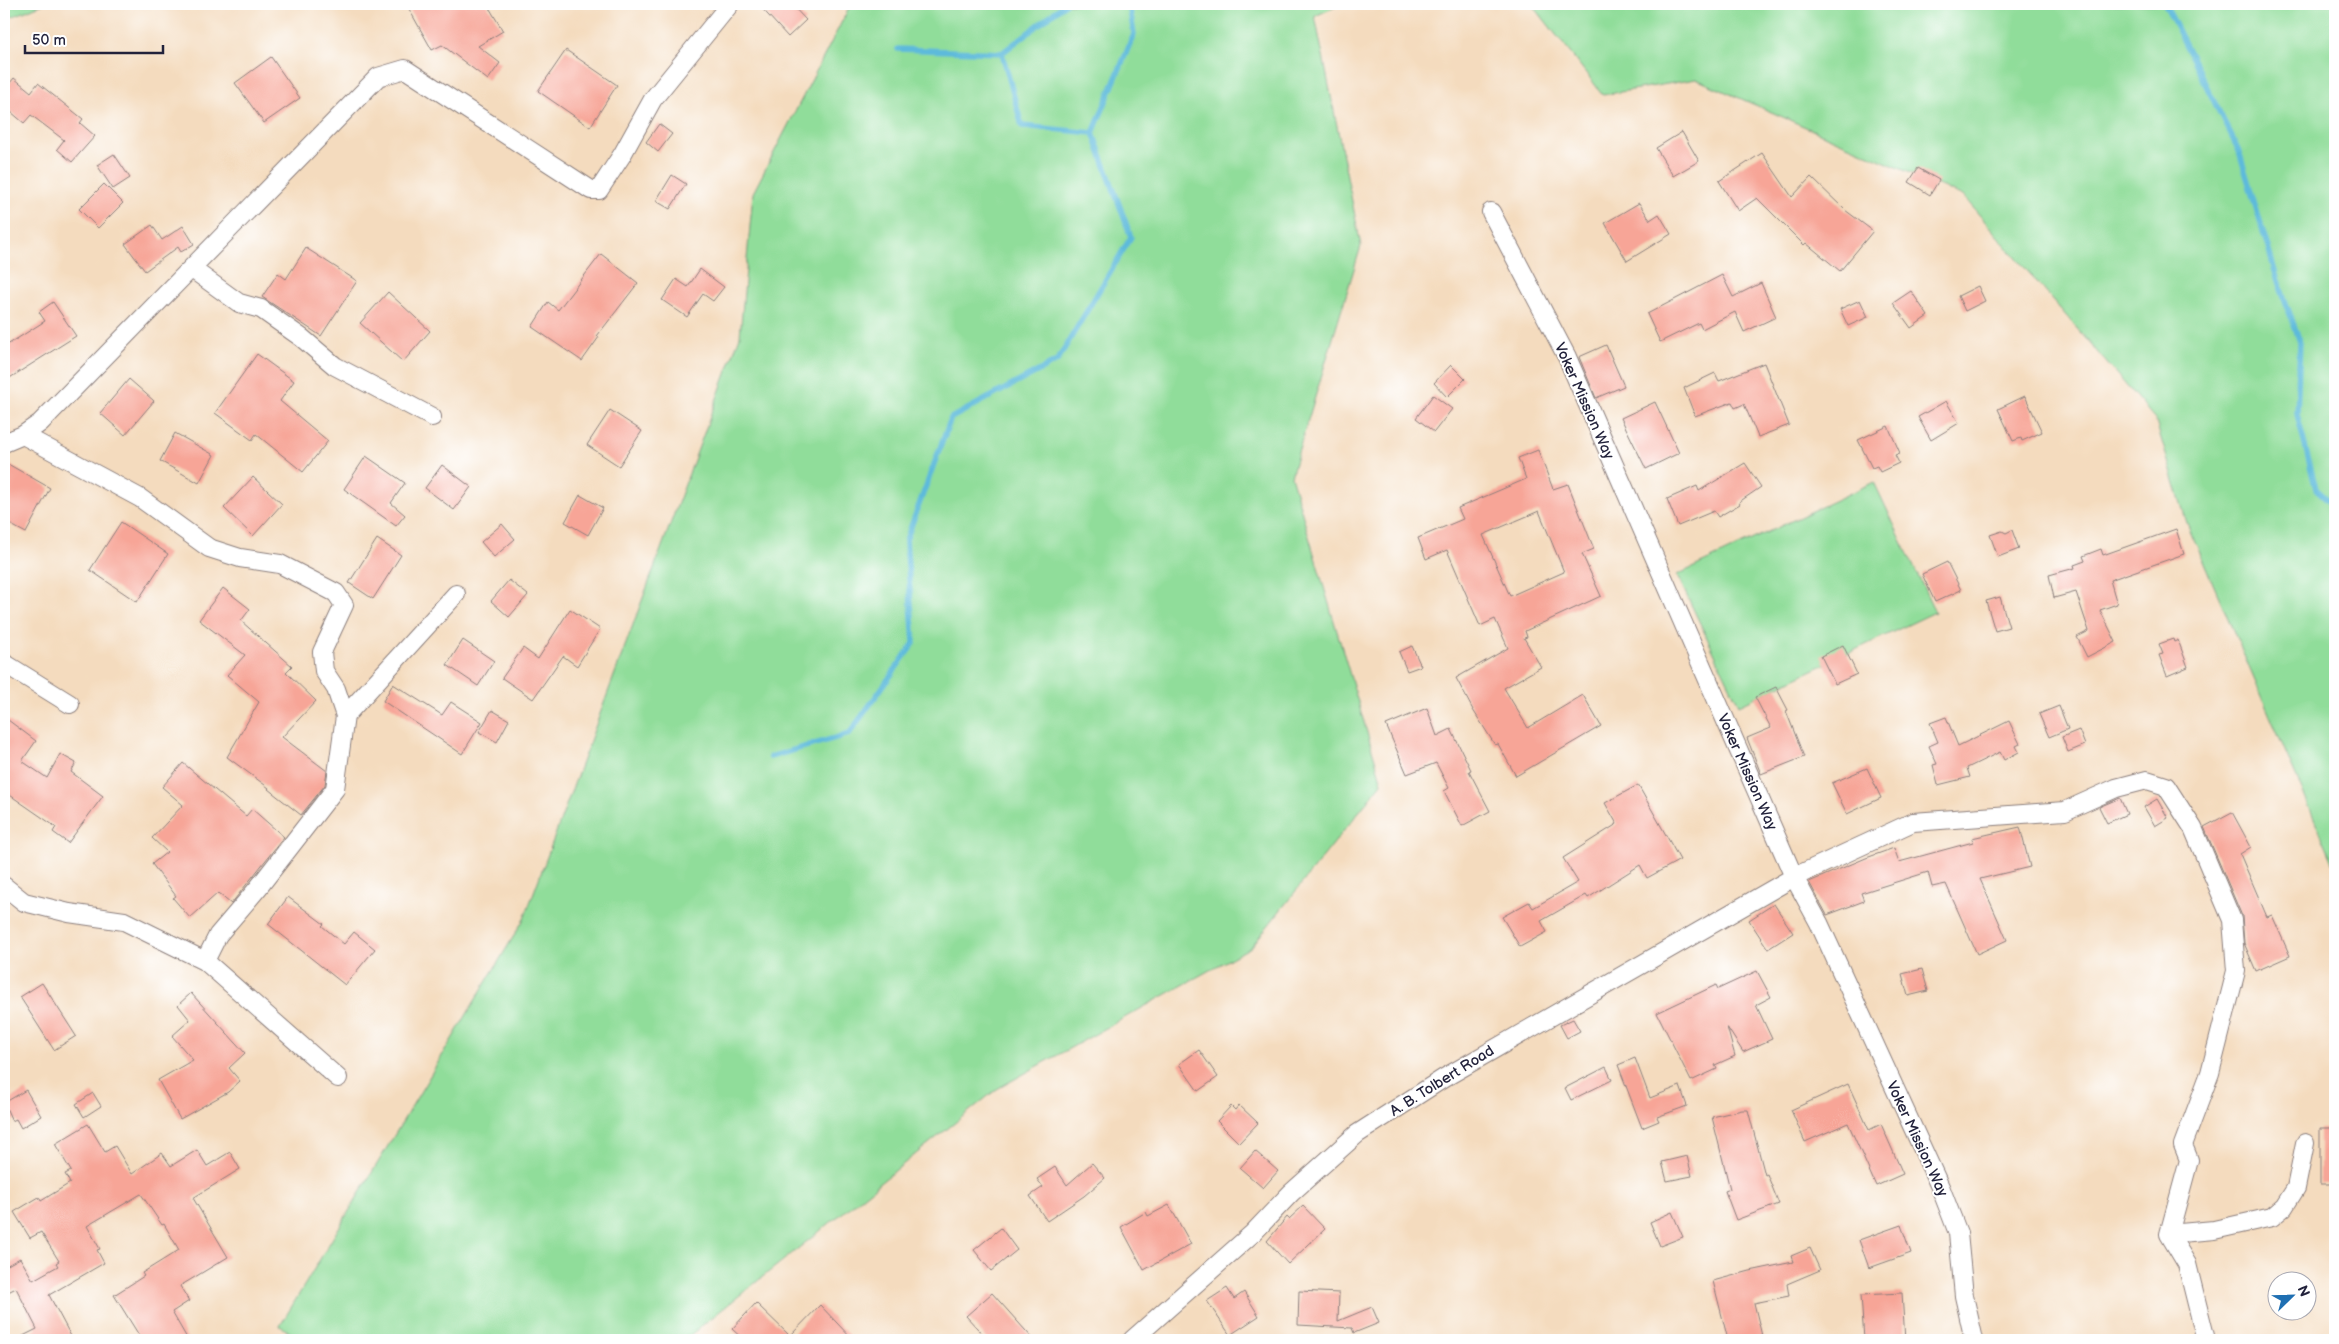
<svg xmlns="http://www.w3.org/2000/svg" width="2339" height="1344" viewBox="0 0 2339 1344" font-family="'Balsamiq Sans',sans-serif">
  <style>
    .green { fill: #90dd9a; stroke: #59806a }
    .lines { fill: none; stroke-linecap: round; stroke-linejoin: round }
    .stream { stroke: #5dbadb; stroke-width: 5.5 }
    .building { fill: #f7a597; fill-rule: evenodd }
    .minor-casing { stroke: #8b7e7c; stroke-width: 20 }
    .minor { stroke: #fff; stroke-width: 18 }
    .labels { text-anchor: middle; dominant-baseline: central; stroke-width: 4; stroke-linejoin: round; paint-order: stroke }
    .street-label { font-size: 15px; fill: #22223b; stroke: #fff }
  </style>
  <rect width="100%" height="100%" fill="#fff"/>
  <filter id="ink" filterUnits="userSpaceOnUse"><feTurbulence type="fractalNoise" baseFrequency=".02" numOctaves="2"/><feDisplacementMap in="SourceGraphic" scale="10" xChannelSelector="R" yChannelSelector="G"/><feConvolveMatrix kernelMatrix="1 2 1 2 8 2 1 2 1" color-interpolation-filters="sRGB"/></filter>
  <filter id="wash" filterUnits="userSpaceOnUse"><feTurbulence type="fractalNoise" baseFrequency=".0096" numOctaves="4" result="noise"/><feDisplacementMap in="SourceGraphic" scale="20" xChannelSelector="R" yChannelSelector="G"/><feGaussianBlur stdDeviation="1.12" result="paint"/><feColorMatrix in="noise" values="0 0 0 0 0 0 0 0 0 0 0 0 0 0 0 0 0 1.4 0 .05"/><feComposite in="paint" operator="in"/></filter>
  <g filter="url(#wash)">
    <rect width="100%" height="100%" fill="#f4dbbe"/>
    <path class="green" d="M4,4H43L4,20Z
      M851,4H1342L1315,16L1361,246L1291,476L1382,783L1251,947L997,1089L684,1340H302L280,1326L524,919L740,336L753,193Z
      M1532,4H2335V867L2187,523L2155,419L1963,196L1696,79L1603,95Z
      M1874,482L1935,612L1739,705L1677,575Z"/>
    <g class="lines">
      <path class="stream" d="M2165,4L2239,151L2277,278L2300,342L2297,414L2316,489L2335,506
        M898,49L1002,53L1065,4
        M1002,53L1022,126L1093,133
        M770,757L849,734L914,643L906,540L951,418L1057,361L1131,237L1093,133L1134,34L1129,4"/>
    </g>
    <g id="blocks">
      <path class="building" d="M419,4H487L503,31L478,46L500,63L488,80L442,45L432,50L409,9Z
        M758,4H791L806,20L788,37Z
        M566,50L617,85L590,127L538,91Z
        M271,57L300,98L264,123L235,83Z
        M14,78L31,92L38,83L83,119L80,123L95,136L72,162L57,149L64,140L31,115L24,123L4,106V90Z
        M659,124L672,134L658,152L646,142Z
        M1682,132L1699,161L1673,176L1656,148Z
        M1762,153L1792,197L1811,177L1845,210L1873,231L1840,271L1806,243L1804,245L1757,198L1738,211L1719,181Z
        M114,154L130,178L113,189L97,165Z
        M1918,168L1939,180L1930,195L1909,182Z
        M672,175L686,184L670,209L656,201Z
        M104,184L123,203L98,228L79,209Z
        M1639,203L1650,220L1659,214L1671,234L1627,261L1605,223Z
        M152,225L162,240L183,226L194,244L181,252L178,247L145,271L125,244Z
        M306,248L357,281L321,336L262,297L278,273L286,279Z
        M601,254L638,283L597,336L599,337L582,361L532,327L548,302L558,310Z
        M700,269L724,287L713,301L703,294L687,317L662,300L676,279L688,287Z
        M1722,275L1733,297L1761,283L1776,317L1744,332L1735,312L1702,329L1699,323L1660,342L1647,314Z
        M1978,286L1985,301L1965,311L1958,296Z
        M1911,291L1928,316L1911,328L1893,303Z
        M388,292L430,331L403,362L360,323Z
        M1860,300L1868,317L1848,326L1840,309Z
        M53,302L76,336L8,379L4,371V347L45,321L39,312Z
        M1606,345L1624,386L1596,398L1579,357Z
        M257,354L294,381L280,401L328,441L303,472L256,434L252,440L215,413Z
        M1764,363L1789,425L1758,437L1744,404L1735,408L1732,402L1695,416L1684,388L1715,373L1719,381Z
        M1451,365L1465,379L1447,397L1434,383Z
        M129,379L154,401L125,435L100,413Z
        M1433,395L1452,409L1434,432L1416,418Z
        M2025,396L2042,432L2022,441L2021,438L2013,441L1998,409Z
        M1946,401L1959,423L1931,440L1918,417Z
        M1655,402L1679,453L1646,469L1621,418Z
        M610,410L642,431L619,466L587,445Z
        M1888,426L1900,453L1895,455L1899,463L1880,472L1877,466L1872,468L1858,440Z
        M175,433L214,455L199,483L160,461Z
        M1538,450L1553,489L1568,484L1594,549L1582,554L1601,596L1525,631L1527,637L1524,638L1541,667L1504,688L1528,728L1583,695L1601,726L1516,776L1498,744L1495,745L1473,710L1456,678L1508,648L1495,619L1480,626L1447,550L1426,559L1418,538L1463,519L1458,508L1526,479L1518,458ZM1539,511L1564,572L1510,596L1483,535Z
        M366,456L405,483L391,503L405,515L396,526L344,489Z
        M1745,463L1761,487L1739,502L1740,504L1718,517L1714,511L1678,526L1667,499L1697,486L1699,491Z
        M8,464L50,488L26,533L4,521V473Z
        M442,465L471,487L454,510L425,488Z
        M253,477L282,504L253,536L224,508Z
        M580,495L603,508L588,535L565,522Z
        M121,522L168,554L137,602L90,570Z
        M502,524L515,539L494,557L481,542Z
        M2176,529L2184,554L2110,580L2117,604L2100,610L2116,642L2087,657L2077,637L2089,631L2076,592L2054,598L2049,575L2075,568L2074,565L2085,561L2083,556L2101,549L2103,555Z
        M2012,530L2019,549L1998,557L1990,535L2002,531L2006,533Z
        M377,539L401,555L373,599L349,583Z
        M1947,562L1961,590L1935,602L1922,574Z
        M509,580L528,595L509,617L491,601Z
        M223,588L250,609L241,621L292,666L286,672L316,701L282,737L327,771L325,785L301,815L268,789L269,788L227,757L259,702L227,675L245,655L199,620Z
        M2000,597L2009,627L1995,631L1986,601Z
        M570,609L600,629L577,666L563,656L533,699L502,678L523,648L538,659Z
        M2173,639L2174,642L2178,640L2188,667L2167,676L2159,655L2163,654L2159,644Z
        M463,640L494,661L478,686L447,665Z
        M1843,645L1857,674L1835,684L1821,656Z
        M1412,646L1421,666L1407,671L1399,652Z
        M393,684L442,715L451,702L482,722L462,754L383,701Z
        M1776,687L1788,710L1786,711L1804,757L1761,774L1747,738L1771,728L1755,697Z
        M2059,706L2068,729L2049,737L2039,714Z
        M1427,708L1437,736L1451,729L1471,770L1469,771L1490,811L1462,826L1444,791L1449,788L1436,763L1407,774L1386,725Z
        M492,710L509,720L497,742L479,732Z
        M4,717L36,741L22,761L47,778L60,754L76,763L71,772L103,796L68,843L53,832L56,827L4,791Z
        M1946,717L1958,746L2009,721L2020,744L2016,746L2019,752L2004,760L2000,752L1967,768L1970,777L1938,785L1933,765L1937,764L1929,746L1938,742L1930,723Z
        M2079,730L2085,745L2068,752L2062,737Z
        M183,763L246,816L252,809L284,837L231,904L218,893L190,918L173,898L176,896L152,864L167,852L152,838L183,805L162,787Z
        M1867,768L1881,798L1847,814L1832,783Z
        M1638,785L1680,860L1647,878L1640,865L1588,898L1586,895L1541,921L1547,932L1520,947L1502,917L1529,902L1533,908L1578,882L1563,858L1617,824L1605,803Z
        M2120,798L2127,814L2107,823L2099,807Z
        M2157,799L2168,818L2155,826L2144,807Z
        M2232,812L2251,847L2240,854L2267,917L2272,915L2290,956L2256,971L2244,943L2242,916L2204,827Z
        M2020,827L2030,867L1980,879L2007,940L1977,954L1946,884L1932,887L1928,872L1861,893L1864,901L1827,915L1809,882L1866,858L1894,848L1899,862L1973,842L1972,838Z
        M288,897L324,924L322,926L344,944L354,932L375,949L345,985L268,924Z
        M1774,904L1793,933L1768,949L1749,920Z
        M1922,969L1928,991L1908,996L1902,974Z
        M1757,971L1771,997L1756,1005L1772,1039L1743,1052L1727,1027L1735,1056L1715,1065L1717,1069L1691,1081L1657,1013L1716,985L1718,989Z
        M42,983L76,1036L54,1050L20,997Z
        M191,993L245,1053L229,1068L240,1081L228,1092L180,1119L158,1080L193,1060L172,1036L190,1020L178,1005Z
        M1573,1019L1580,1031L1567,1038L1560,1025Z
        M1199,1050L1218,1077L1198,1091L1179,1064Z
        M1635,1058L1650,1098L1680,1086L1687,1106L1657,1117L1659,1121L1642,1128L1618,1065Z
        M1606,1067L1612,1080L1571,1100L1565,1088Z
        M1848,1084L1869,1130L1881,1124L1903,1174L1876,1186L1848,1123L1805,1142L1791,1110Z
        M26,1090L41,1116L21,1128L16,1119L12,1121L4,1103Z
        M93,1093L101,1106L84,1117L76,1104Z
        M1239,1105L1258,1123L1239,1143L1217,1121L1231,1106L1235,1110Z
        M1742,1110H1748L1765,1175L1767,1174L1779,1204L1736,1220L1725,1191L1730,1189L1712,1117Z
        M88,1124L105,1152L115,1146L132,1174L162,1153L171,1166L197,1150L207,1166L230,1152L240,1169L193,1198L228,1257L180,1286L189,1301L172,1312L188,1340H142L114,1295L144,1276L142,1273L179,1250L164,1224L162,1225L141,1194L87,1226L100,1249L97,1250L104,1263L49,1295L73,1340H15L37,1329L16,1288L8,1292L4,1284V1267L20,1258L33,1280L58,1266L56,1263L59,1261L41,1232L30,1238L14,1212L39,1197L41,1201L70,1183L65,1174L71,1171L55,1144Z
        M2320,1128H2335V1184H2320Z
        M1255,1151L1278,1171L1263,1188L1240,1168Z
        M1687,1156L1692,1176L1667,1181L1662,1162Z
        M1092,1163L1105,1178L1084,1196L1047,1221L1030,1196L1043,1187L1037,1179L1055,1167L1067,1185Z
        M1169,1205L1191,1244L1144,1270L1121,1227L1146,1212L1148,1216Z
        M1303,1206L1325,1229L1288,1264L1267,1241L1287,1217L1289,1219Z
        M1672,1212L1683,1237L1660,1246L1650,1222Z
        M1901,1225L1911,1253L1869,1268L1859,1240Z
        M1001,1228L1017,1250L991,1271L974,1250Z
        M1810,1248L1820,1270L1787,1284L1789,1296L1754,1303L1763,1340H1728L1713,1281L1750,1271L1793,1262L1791,1256Z
        M1227,1288L1234,1299L1244,1292L1259,1316L1230,1335L1207,1301Z
        M1299,1291L1339,1293L1338,1321L1372,1307L1379,1323L1354,1333L1352,1328L1298,1325Z
        M992,1293L1034,1340H988L966,1316Z
        M1902,1293L1905,1340H1864L1861,1295Z
        M756,1303L790,1336L820,1305L853,1340H744L732,1329Z"/>
    </g>
  </g>
  <g filter="url(#ink)">
    <use href="#blocks" fill-opacity="0" stroke="#8b7e7c" stroke-width="1"/>
    <g class="lines">
      <g class="minor-casing">
        <path id="minor" d="M1491,212L1567,357L1794,877L1819,923L1941,1189L1958,1233L1964,1296L1974,1340
          M192,269L239,303L261,309L302,338L335,366L432,417
          M23,435L140,498L209,548L240,558L280,564L336,593L344,605L322,652L324,671L336,689L345,716L335,789L258,888L218,935L205,961
          M4,443L23,435L40,423L378,77L405,69L591,190H599L622,155L653,99L730,4
          M4,663L70,704
          M345,716L456,594
          M4,886L24,902L69,913L124,921L205,961L338,1078
          M2169,1234L2214,1230L2272,1217L2284,1207L2296,1188L2305,1143
          M1132,1340L1253,1233L1291,1193L1357,1134L1444,1078L1794,877L1913,822L2065,811L2116,788L2147,780L2166,786L2193,828L2232,920L2236,971L2210,1073L2183,1145L2189,1160L2169,1234L2187,1264L2206,1340"/>
      </g>
      <use href="#minor" class="minor"/>
    </g>
  </g>
  <g class="labels">
    <g class="street-label">
      <text transform="translate(1584 401) rotate(66)">Voker Mission Way</text>
      <text transform="translate(1747 772) rotate(66)">Voker Mission Way</text>
      <text transform="translate(1442 1081) rotate(-32)">A. B. Tolbert Road</text>
      <text transform="translate(1917 1139) rotate(65)">Voker Mission Way</text>
    </g>
  </g>
  <rect width="2339" height="1344" fill="none" stroke="#fff" stroke-width="20"/>
  <g transform="translate(2292 1296) rotate(67)"><circle r="24" fill="#ffffff" stroke="#a7a7b1"/>
  <path d="M0-4L9 19L0 12L-9 19Z" fill="#1f6fb2"/>
  <text y="-8" font-size="14" font-weight="bold" text-anchor="middle" fill="#22223b">N</text>
  </g>
  <path d="M25 45v8h138v-8" fill="none" stroke="#22223b" stroke-width="2.5"/>
  <text x="32" y="45" font-size="15" fill="#22223b" stroke="#ffffff" stroke-width="4" paint-order="stroke">50 m</text>
</svg>
